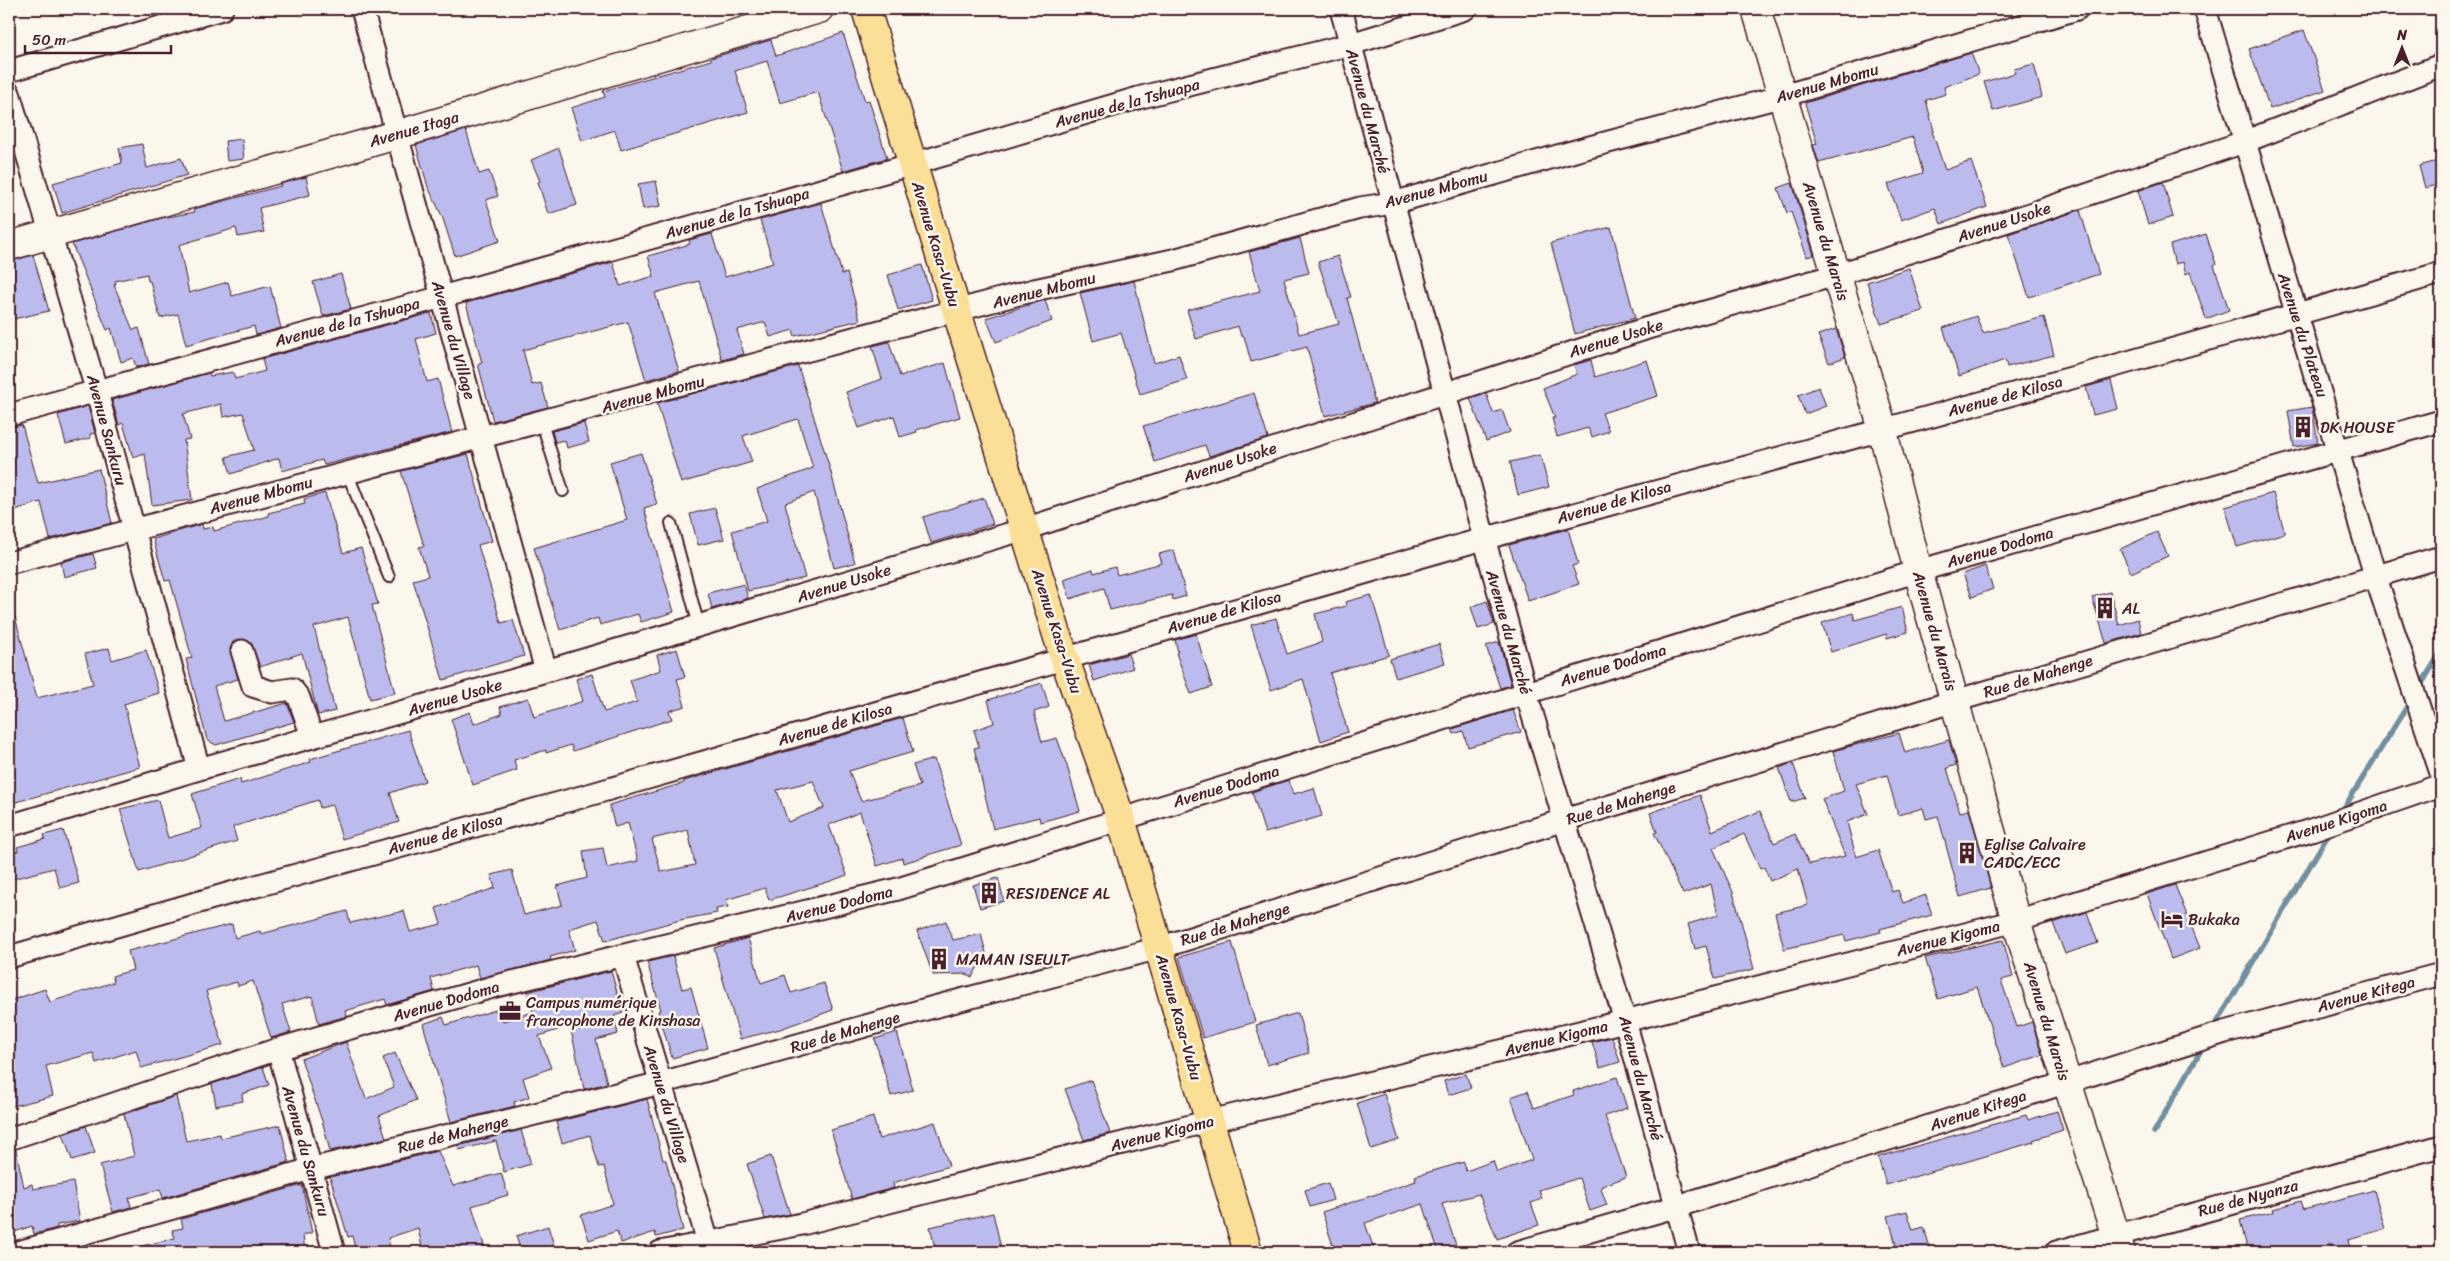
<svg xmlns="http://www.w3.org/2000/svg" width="2450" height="1261" viewBox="0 0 2450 1261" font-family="Sriracha,sans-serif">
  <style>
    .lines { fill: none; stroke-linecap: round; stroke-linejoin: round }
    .stream { stroke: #728fa0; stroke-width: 5.5 }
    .building { fill: #bbbbed; stroke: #4a1f2b; fill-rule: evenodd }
    .lane-casing { stroke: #4a1f2b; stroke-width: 14 }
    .street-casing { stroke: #4a1f2b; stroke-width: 25 }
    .secondary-casing { stroke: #4a1f2b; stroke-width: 31 }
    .primary-casing { stroke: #4a1f2b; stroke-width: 31 }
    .lane { stroke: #fbf7ec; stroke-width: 10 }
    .street { stroke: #fbf7ec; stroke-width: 21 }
    .secondary { stroke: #fbf7ec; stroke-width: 28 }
    .primary { stroke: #fbdf96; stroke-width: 28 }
    .labels { text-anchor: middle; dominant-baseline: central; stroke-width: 5; stroke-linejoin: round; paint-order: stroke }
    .street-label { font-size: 16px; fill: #4a1f2b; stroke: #fbf7ec }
    .poi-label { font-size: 16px; fill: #4a1f2b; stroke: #fbf7ec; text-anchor: start }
  </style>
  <rect width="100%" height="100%" fill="#fbf7ec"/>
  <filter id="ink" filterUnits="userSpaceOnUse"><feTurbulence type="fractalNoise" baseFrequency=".02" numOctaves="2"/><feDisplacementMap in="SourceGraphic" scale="10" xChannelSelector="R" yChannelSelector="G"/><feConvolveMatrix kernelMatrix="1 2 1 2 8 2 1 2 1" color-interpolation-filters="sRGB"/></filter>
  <g filter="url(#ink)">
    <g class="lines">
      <path class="stream" d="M2419,688L2441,652
        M2341,813L2411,700
        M2214,1028L2331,830
        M2154,1132L2204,1045"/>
    </g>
    <path class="building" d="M2304,30L2325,90L2270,109L2249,49Z
      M843,33L865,101L869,100L887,158L843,171L818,92L780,103L767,61L735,71L748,112L621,150L615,130L582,141L571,108L605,97L603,91L711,60V58L771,40L776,56Z
      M1971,53L1979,74L1944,87L1946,94L1926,100L1934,131H1932L1945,170L1971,161L1987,207L1941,224L1935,208L1901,220L1888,184L1923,173L1913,137L1819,163L1813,145L1817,144L1805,103Z
      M2034,64L2042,97L1993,111L1984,82L2015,73L2014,69Z
      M466,130L479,174L489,171L498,196L486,200L500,241L455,256L442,216L428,187L416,145Z
      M242,139L244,159L227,161L225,141Z
      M142,144L147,168L181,158L187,175L62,213L53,183L122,163L119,148Z
      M559,148L577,205L548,214L538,182L540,181L531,160Z
      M2441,160V184L2425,188L2419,166Z
      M306,177L310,195L259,208L264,232L238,237L236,228L179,245L189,293L228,282L232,296L270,286L281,328L256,335L254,326L186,345L178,314L160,318L150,281H148L147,274L115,281L116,284L114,285L133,330L139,328L149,364L136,367L133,358L121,362L111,328L107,330L72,244L162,218L195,212L194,209L281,186L280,184Z
      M656,181L661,206L643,209L638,184Z
      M2163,182L2173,217L2148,225L2138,191Z
      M1792,183L1814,255L1807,257L1791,212L1787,213L1778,188Z
      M821,203L842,274L847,273L860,320L795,336L793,330L770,337L765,322L737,330L744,354L722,360L699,281L655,293L679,371L646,380L628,322L523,350L532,385L541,383L548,407L493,421L478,364L482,363L466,303L613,262L620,286L654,276L648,256L690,244L689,240L712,234L725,277L773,263L760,220Z
      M2080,210L2099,274L2029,297L2008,234Z
      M1611,227L1635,318L1575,334L1551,243Z
      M2206,234L2216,264L2214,265L2229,310L2206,319L2190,272L2186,274L2183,262L2175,264L2170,245Z
      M1300,238L1309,273L1284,279L1299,334L1339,324L1318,262L1338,256L1351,297L1347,298L1375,403L1325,416L1307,347L1251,362L1244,336H1241L1238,326L1196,339L1187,310L1260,291L1249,252Z
      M33,255L49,311L9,320V290L16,288L12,271L14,270L12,261Z
      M922,265L932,300L898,310L888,275Z
      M1909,268L1923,311L1881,324L1867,282Z
      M341,274L351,309L323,316L313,282Z
      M1134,281L1154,363L1179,355L1187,380L1140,394L1121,333L1093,341L1080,293Z
      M1045,300L1052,321L996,342L986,318Z
      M431,313L436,333L416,339L427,382L438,379L452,432L324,465L322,460L282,471L279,458L231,474L226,457L254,450L243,413L223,417L221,404L183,414L190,439L184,440L192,500L152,505L145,454L133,458L123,423L119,425L112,400L209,373L210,376L233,372L235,379L265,371L262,359Z
      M1976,316L1983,333L2044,317L2054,355L2007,367L2005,360L1959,376L1943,328Z
      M1836,329L1845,357L1829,363L1818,335Z
      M889,342L900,376L945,363L960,417L916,430L917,432L900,437L894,416L859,428L846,392L882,379L872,346Z
      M1591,360L1595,377L1647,360L1658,396L1602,413L1609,431L1592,437L1588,428L1557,437L1552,418H1555L1543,388L1577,374L1574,365Z
      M798,366L830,469L855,563L834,568L814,492L785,503L805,578L748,591L732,531L767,521L757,489L813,468L798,419L743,436L752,462L681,483L657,403Z
      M2111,380L2118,409L2093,415L2086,387Z
      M1819,387L1826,406L1805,414L1798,395Z
      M1254,393L1268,438L1209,456L1205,445L1155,462L1143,426Z
      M1486,393L1493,413L1502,410L1510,432L1486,441L1470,398Z
      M88,406L95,433L90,434L91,438L66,444L58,415Z
      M2312,407L2318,443L2294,447L2288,411Z
      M584,423L589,442L567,448L565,440L555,442L552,431Z
      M22,425L38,483L99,469L112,523L50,539L41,502L9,512V428Z
      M641,453L657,504L644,508L674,612L641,622L638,614L600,625L598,618L560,630L534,548L627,520L610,462Z
      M468,454L492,541L478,545L501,623L513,620L524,656L443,680L413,580L428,576L419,547L424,546L401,471Z
      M1540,455L1549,487L1518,495L1510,462Z
      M325,493L343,553L361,548L378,604L372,605L395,693L370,699L348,617L314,627L335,711L318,715L302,653L260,667L251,642L239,639L233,642L230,649L238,679L214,686L224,721L287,703L294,722L216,745L207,740L186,659L192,658L170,580L165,581L153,539L202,524L203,529L213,527L214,531L269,516L268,513L305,504L304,499Z
      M2273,493L2285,533L2237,547L2225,507Z
      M984,498L993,524L931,543L923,517Z
      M715,508L724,539L698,545L690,514Z
      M1568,529L1578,564L1572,566L1579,584L1528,601L1509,545Z
      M2157,532L2168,556L2131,573L2120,549Z
      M1174,550L1186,596L1173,600L1172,595L1110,610L1104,588L1070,599L1064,579L1093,569L1094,573L1115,567L1117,575L1162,563L1159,554Z
      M93,554L97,568L64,577L61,562Z
      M1985,566L1993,589L1972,597L1963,574Z
      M744,584L748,598L712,609L708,593Z
      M2110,592L2119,625L2138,619L2141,633L2106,643L2092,597Z
      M1371,595L1389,655L1330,673L1348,732L1321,741L1303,679L1271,690L1251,625L1276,618L1287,654L1322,642L1315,614L1346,606L1345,602Z
      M1487,601L1494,624L1478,629L1471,607Z
      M1902,607L1908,632L1887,638L1886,634L1831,652L1822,623L1853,613L1855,620Z
      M14,613L37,698L93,684L85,654L109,648L112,660L146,650L159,693L124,704L140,767L9,804V614Z
      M1196,634L1212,687L1191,694L1176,653L1178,652L1175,640Z
      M1499,642L1511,685L1500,688L1486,646Z
      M1439,644L1445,663L1396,678L1390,659Z
      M677,649L685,677L677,679L685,706L669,711L672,719L573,751L571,745L546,753V750L514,760L517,770L473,785L451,719L470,712L474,724L502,714L500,707L528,698L534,717L583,701L576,679L592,674L604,712L637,702L630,680L661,670L657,655Z
      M1128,654L1133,668L1094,681L1089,665Z
      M1042,683L1049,707L1034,712L1042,742L1057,738L1067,766L1080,811L1040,822L1039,817L993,829L974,748L979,747L974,730L994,723L988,700Z
      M1513,710L1521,732L1468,747L1463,731L1454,734L1452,729Z
      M903,718L913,752L849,771L861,801L920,786L913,765L934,759L961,845L924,856V857L903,863L902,858L877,866L860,812L829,825L847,875L831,881L769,900L765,888L726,900L728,907L716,909L717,913L680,920L605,941L598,920L569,929L575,950L550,957L551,960L480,978L476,965L431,978L434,991L387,1005L385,999L345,1011L347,1016L319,1024L312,996L282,1004L291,1032L271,1038L253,981L238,986L237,982L206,991L223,1045L141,1068L136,1050L96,1063L93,1053L46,1066L53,1096L9,1107V1001L45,989L50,1002L114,982L112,976L133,970L128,951L232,924L235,938L260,931L261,934L347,911L350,923L404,911L410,932L441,924L436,908L495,888L491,875L512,870L524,915L562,905L557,886L587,878L583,851L603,848L607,868L638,861L628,823L615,827L609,805L684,783V781ZM813,781L824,808L788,822L777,790ZM688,830L695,865L661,872L652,839Z
      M408,730L425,781L390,793L399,822L342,839L332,805L320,808L318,800L233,827L237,841L139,872L120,809L158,800L168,838L202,828L192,794L240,779L241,784L311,762L310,759Z
      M1899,733L1905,753L1949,740L1956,765L1947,768L1960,812L1969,810L1991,888L1960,897L1938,816L1926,819L1923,808L1898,815L1887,775L1856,784L1868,814L1847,822L1856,857L1878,850L1892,892L1898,890L1903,903L1926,895L1932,915L1880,929L1881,932L1846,941L1844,935L1784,949L1775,913L1808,905L1798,869L1770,881L1764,867L1760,869L1744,834L1713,848L1733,892L1754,969L1715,979L1706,946L1695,949L1688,924L1718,915L1711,884L1683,894L1654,833L1657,832L1650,813L1700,795L1712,831L1760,811L1774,843L1795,834L1809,864L1845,856L1822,799L1844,791L1833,751Z
      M1793,763L1805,798L1791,802L1779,768Z
      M1289,780L1293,794L1314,788L1322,816L1265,833L1252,792Z
      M63,830L79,883L60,888L54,868L9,880V853L18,851L17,847L45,839L44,835Z
      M998,878L1004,901L980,908L973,885Z
      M2175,885L2200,948L2171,959L2147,894Z
      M2087,912L2098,943L2065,954L2053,923Z
      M946,921L953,940L981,934L986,953L972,977L966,974L933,975L917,931Z
      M748,938L761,983L785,975L791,993L824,983L833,1010L780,1029L740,1039L714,948Z
      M2003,940L2013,977L2001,980L2017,1027L2032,1022L2042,1055L2004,1068L1977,987L1938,999L1925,958Z
      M1232,942L1255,1022L1203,1038L1179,957Z
      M673,956L682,989L691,987L708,1048L672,1058L658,1011L661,1010L647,962Z
      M611,971L623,1013L614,1016L618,1034L596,1040L607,1083L584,1089L570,1026L539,1036L551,1068L523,1078L529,1097L514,1102L515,1106L451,1122L423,1024L443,1017L446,1025L499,1009L503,1021L533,1012L527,992Z
      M1298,1013L1309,1053L1267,1065L1256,1025Z
      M897,1032L913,1090L891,1096L875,1039Z
      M1612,1037L1620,1062L1600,1068L1592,1042Z
      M346,1042L366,1099L394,1087L383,1058L395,1053L416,1100L379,1116L386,1138L330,1151L323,1124L301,1059Z
      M263,1067L269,1085L242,1094L243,1101L216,1106L212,1084Z
      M1466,1074L1471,1088L1448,1095L1444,1081Z
      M1617,1077L1627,1108L1605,1116L1626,1177L1602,1186L1601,1189L1607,1205L1590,1211L1579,1178L1539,1190L1542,1199L1531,1203L1539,1225L1497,1239L1479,1194L1442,1204L1456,1245L1438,1250L1423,1204L1365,1223L1375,1252H1335L1322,1212L1416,1181L1415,1176L1464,1162L1466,1171L1493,1161L1497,1172L1532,1160L1511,1097L1528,1091L1534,1108L1574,1095L1573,1091Z
      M1091,1080L1110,1133L1084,1140L1065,1089Z
      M1384,1094L1399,1140L1371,1149L1357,1103Z
      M176,1096L186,1141L220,1134L221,1138L280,1125L289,1162L163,1198L160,1189L129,1198L131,1207L113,1212L100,1165L134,1156L124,1114Z
      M647,1099L663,1160H666L683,1230L656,1237L655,1232L621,1243L617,1231L589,1240L581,1215L613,1204L604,1166L599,1167L590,1135L562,1143L556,1122Z
      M2057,1111L2063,1130L2033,1140L2034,1142L1886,1185L1878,1157L2026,1115L2028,1120Z
      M873,1117L879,1139L935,1122L949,1166L893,1183L894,1188L852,1199L831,1130Z
      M86,1126L95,1153L72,1160L63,1134Z
      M521,1130L531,1164L504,1172L496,1141L459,1150L458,1146Z
      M16,1150L24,1187L32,1184L33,1189L73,1182L80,1221L57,1225V1228L34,1234L32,1226L9,1234V1151Z
      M438,1151L453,1186L501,1173L508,1195L472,1206L486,1252H423L418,1228L388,1238L391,1252H356L352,1236L348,1237L330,1177Z
      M771,1156L790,1214L765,1219L747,1164Z
      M1328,1183L1333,1200L1310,1207L1305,1190Z
      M302,1185L312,1233L303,1235L305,1252H236V1248L212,1252H142V1246L175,1238L172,1230L183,1228L181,1219Z
      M2374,1190L2385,1229L2348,1239L2350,1248L2333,1252L2331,1244L2302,1252H2248L2240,1220L2274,1212L2273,1209L2301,1201L2304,1209Z
      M1907,1211L1913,1230L1924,1227L1930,1248L1915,1252H1898L1888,1216Z
      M993,1213L1002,1252H936L930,1227Z
      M548,1226L556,1252H521L516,1236Z"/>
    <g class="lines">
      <g class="lane-casing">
        <path id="lane" d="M542,423L563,491
          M347,472L389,577
          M671,523L699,626"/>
      </g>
      <g class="street-casing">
        <path id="street" d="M362,9L546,671
          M1341,9L1526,693L1625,1021L1689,1252
          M2205,9L2375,575L2441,773
          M9,71L222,9
          M9,93L96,389L199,769
          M9,415L442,297L913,164L1138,98L1351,44L1465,9
          M9,563L1034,290L1173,260L1360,208L1393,203L1582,149L1783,96L2077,9
          M242,651L253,686L272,692L292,689L299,698L312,737
          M9,826L199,769L546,671L1025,529L1648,328L1836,275L2033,213L2244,142L2441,65
          M623,956L711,1252
          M9,957L227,894L585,796L1483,539L2086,374L2441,273
          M278,1049L334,1252
          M9,1139L278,1049L496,986L898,889L1918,571L2441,421
          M18,1252L311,1169L661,1083L930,1008L1159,948L1564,820L1955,701L2441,557
          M660,1252L802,1224L1210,1121L1625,1021L2016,921L2311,830L2441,785
          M1517,1252L1675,1207L2225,1032L2441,974
          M2056,1252L2441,1146"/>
      </g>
      <g class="secondary-casing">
        <path id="secondary" d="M1756,9L1879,416L1918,571L2016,921L2121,1252
          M9,246L396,135L819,9"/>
      </g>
      <g class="primary-casing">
        <path id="primary" d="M866,9L957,312L1064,657L1121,819L1248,1252"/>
      </g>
      <use href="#lane" class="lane"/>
      <use href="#street" class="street"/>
      <use href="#secondary" class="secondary"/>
      <use href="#primary" class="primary"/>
    </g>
  </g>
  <defs>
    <g id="building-bare" transform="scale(1.725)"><path d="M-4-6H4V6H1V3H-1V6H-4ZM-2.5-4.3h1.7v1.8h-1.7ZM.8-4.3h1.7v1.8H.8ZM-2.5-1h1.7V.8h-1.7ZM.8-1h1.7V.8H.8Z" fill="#4a1f2b" stroke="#fbf7ec" stroke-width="2.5" paint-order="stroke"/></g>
    <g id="hotel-bare" transform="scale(1.725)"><path d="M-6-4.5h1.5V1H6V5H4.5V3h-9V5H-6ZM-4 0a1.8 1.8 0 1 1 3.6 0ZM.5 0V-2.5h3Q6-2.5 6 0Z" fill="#4a1f2b" stroke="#fbf7ec" stroke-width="2.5" paint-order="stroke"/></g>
    <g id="office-bare" transform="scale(1.725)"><path d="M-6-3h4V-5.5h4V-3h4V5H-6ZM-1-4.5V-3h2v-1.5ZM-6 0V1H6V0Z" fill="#4a1f2b" stroke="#fbf7ec" stroke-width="2.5" paint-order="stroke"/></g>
  </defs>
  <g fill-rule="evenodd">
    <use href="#building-bare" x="2303" y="427"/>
    <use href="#building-bare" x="2105" y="608"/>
    <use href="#building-bare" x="1967" y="853"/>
    <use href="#building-bare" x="989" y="893"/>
    <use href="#hotel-bare" x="2172" y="919"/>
    <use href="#building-bare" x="939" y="959"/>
    <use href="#office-bare" x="510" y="1011"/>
  </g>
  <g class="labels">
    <g class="street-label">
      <text transform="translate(1827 83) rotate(-16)">Avenue Mbomu</text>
      <text transform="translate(1127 103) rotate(-15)">Avenue de la Tshuapa</text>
      <text transform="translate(1368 111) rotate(75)">Avenue du Marché</text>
      <text transform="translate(414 129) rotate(-16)">Avenue Itaga</text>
      <text transform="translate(1436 189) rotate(-15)">Avenue Mbomu</text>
      <text transform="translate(737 213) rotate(-16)">Avenue de la Tshuapa</text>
      <text transform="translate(2004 222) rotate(-18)">Avenue Usoke</text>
      <text transform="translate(1826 241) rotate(73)">Avenue du Marais</text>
      <text transform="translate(936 244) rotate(73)">Avenue Kasa-Vubu</text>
      <text transform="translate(1044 290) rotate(-14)">Avenue Mbomu</text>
      <text transform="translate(347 322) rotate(-15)">Avenue de la Tshuapa</text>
      <text transform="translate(2303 335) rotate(72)">Avenue du Plateau</text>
      <text transform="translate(1616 338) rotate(-17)">Avenue Usoke</text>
      <text transform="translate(454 340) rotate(74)">Avenue du Village</text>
      <text transform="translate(653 394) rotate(-15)">Avenue Mbomu</text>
      <text transform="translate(2005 396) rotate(-15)">Avenue de Kilosa</text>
      <text transform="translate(107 430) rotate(75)">Avenue Sankuru</text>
      <text transform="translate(1230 462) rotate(-18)">Avenue Usoke</text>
      <text transform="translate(261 495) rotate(-15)">Avenue Mbomu</text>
      <text transform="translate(1614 502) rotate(-16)">Avenue de Kilosa</text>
      <text transform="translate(2000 547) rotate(-16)">Avenue Dodoma</text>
      <text transform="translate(844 583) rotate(-17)">Avenue Usoke</text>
      <text transform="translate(1224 612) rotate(-16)">Avenue de Kilosa</text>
      <text transform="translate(1057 631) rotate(72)">Avenue Kasa-Vubu</text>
      <text transform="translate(1935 631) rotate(74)">Avenue du Marais</text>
      <text transform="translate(1509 632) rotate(74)">Avenue du Marché</text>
      <text transform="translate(1613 665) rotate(-17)">Avenue Dodoma</text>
      <text transform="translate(2038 676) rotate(-17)">Rue de Mahenge</text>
      <text transform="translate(455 697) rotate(-16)">Avenue Usoke</text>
      <text transform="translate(835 724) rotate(-16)">Avenue de Kilosa</text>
      <text transform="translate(1226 786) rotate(-17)">Avenue Dodoma</text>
      <text transform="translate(1621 803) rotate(-17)">Rue de Mahenge</text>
      <text transform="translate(2336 821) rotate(-18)">Avenue Kigoma</text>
      <text transform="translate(445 834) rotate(-15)">Avenue de Kilosa</text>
      <text transform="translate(839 904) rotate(-14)">Avenue Dodoma</text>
      <text transform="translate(1235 924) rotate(-17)">Rue de Mahenge</text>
      <text transform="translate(1948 938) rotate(-14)">Avenue Kigoma</text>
      <text transform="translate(2366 994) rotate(-15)">Avenue Kitega</text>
      <text transform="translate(446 1001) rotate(-16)">Avenue Dodoma</text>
      <text transform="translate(1179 1017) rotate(74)">Avenue Kasa-Vubu</text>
      <text transform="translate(2047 1021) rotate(73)">Avenue du Marais</text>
      <text transform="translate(845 1032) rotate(-16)">Rue de Mahenge</text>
      <text transform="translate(1556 1038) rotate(-14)">Avenue Kigoma</text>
      <text transform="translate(1641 1078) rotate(75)">Avenue du Marché</text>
      <text transform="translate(667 1104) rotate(73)">Avenue du Village</text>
      <text transform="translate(1978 1110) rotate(-18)">Avenue Kitega</text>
      <text transform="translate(1162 1133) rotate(-14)">Avenue Kigoma</text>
      <text transform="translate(453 1134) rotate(-14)">Rue de Mahenge</text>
      <text transform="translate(306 1151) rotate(74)">Avenue du Sankuru</text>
      <text transform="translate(2248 1198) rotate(-15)">Rue de Nyanza</text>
    </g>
    <g class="poi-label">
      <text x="2320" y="427">DK HOUSE</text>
      <text x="2122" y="608">AL</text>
      <text x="1984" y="844">Eglise Calvaire<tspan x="1984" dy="18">CADC/ECC</tspan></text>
      <text x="1006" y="893">RESIDENCE AL</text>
      <text x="2188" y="919">Bukaka</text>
      <text x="956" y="959">MAMAN ISEULT</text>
      <text x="526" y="1002">Campus numérique<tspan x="526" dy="18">francophone de Kinshasa</tspan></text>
    </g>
  </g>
  <rect width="2450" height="1261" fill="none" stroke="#fbf7ec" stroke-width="30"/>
  <rect x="15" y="15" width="2420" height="1231" fill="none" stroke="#4a1f2b" stroke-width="2" filter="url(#ink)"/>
  <g transform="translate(2402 48)" stroke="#fbf7ec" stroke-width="4" paint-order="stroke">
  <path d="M0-4L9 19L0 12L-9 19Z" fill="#4a1f2b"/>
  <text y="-8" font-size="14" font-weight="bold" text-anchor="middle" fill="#4a1f2b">N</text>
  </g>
  <path d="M25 45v8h146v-8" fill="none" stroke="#4a1f2b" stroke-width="2.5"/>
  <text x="32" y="45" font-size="15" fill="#4a1f2b" stroke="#fbf7ec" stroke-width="4" paint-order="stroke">50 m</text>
</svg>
